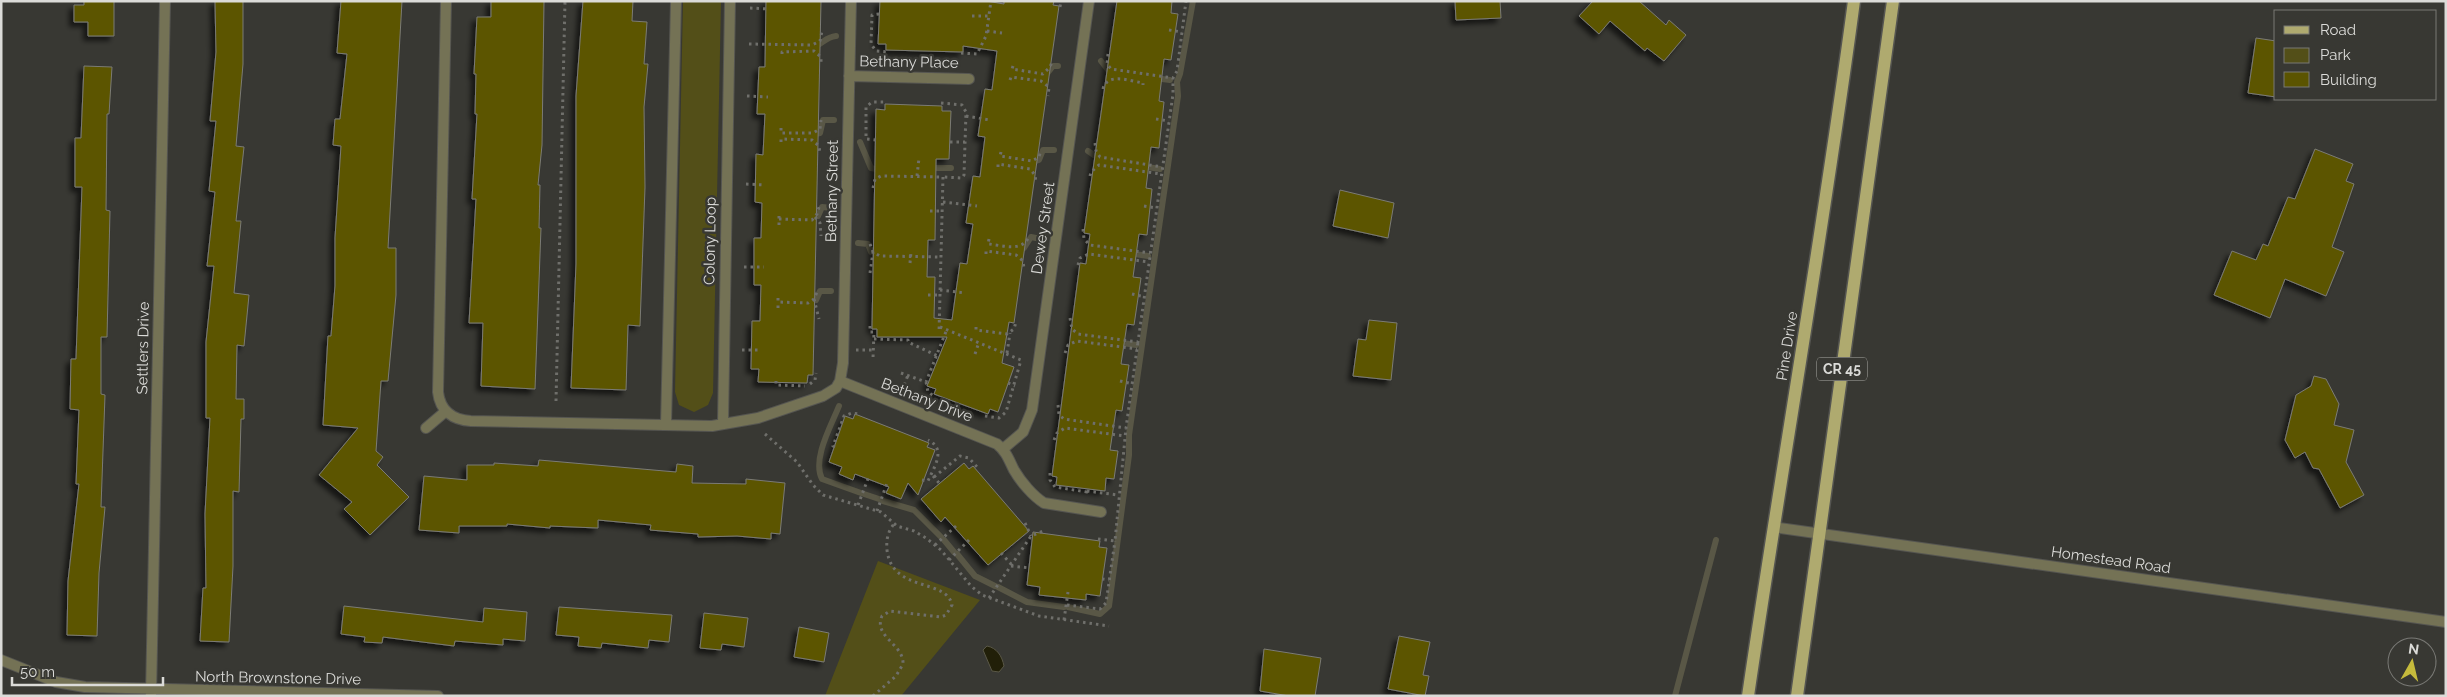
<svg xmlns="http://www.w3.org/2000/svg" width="2447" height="697" viewBox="0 0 2447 697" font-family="Raleway,sans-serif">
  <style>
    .green { fill: #534f18 }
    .water { fill: #211f08; stroke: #595746 }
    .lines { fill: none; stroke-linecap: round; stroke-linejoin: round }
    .stream { stroke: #595746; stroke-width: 6 }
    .building { fill: #5b5400; stroke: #7b7b75; filter: url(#shadow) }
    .minor-casing { stroke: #555551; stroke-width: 12 }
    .primary-casing { stroke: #555551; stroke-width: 15 }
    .path { stroke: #6f6f6b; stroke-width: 3; stroke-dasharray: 2.5 4; stroke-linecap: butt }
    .minor { stroke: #747255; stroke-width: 10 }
    .primary { stroke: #afaa6f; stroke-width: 12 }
    .labels { text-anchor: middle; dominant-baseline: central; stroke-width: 5; stroke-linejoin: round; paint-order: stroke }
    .shield { fill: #383833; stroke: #aaaaa6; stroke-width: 1 }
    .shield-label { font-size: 14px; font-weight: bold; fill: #dbdbd8 }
    .street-label { font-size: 15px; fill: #dbdbd8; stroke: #383833 }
  </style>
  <defs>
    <filter id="shadow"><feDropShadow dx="-4.5" dy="4.5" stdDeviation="2.5" flood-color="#0009"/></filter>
  </defs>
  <rect width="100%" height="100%" fill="#383833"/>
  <path class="green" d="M683,1H721L713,393L708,405L694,412L679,405L675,392Z
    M878,561L980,600L901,696H825Z"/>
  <path class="water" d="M987,646C997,648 1002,656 1004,666L999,672L992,671L983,650Z"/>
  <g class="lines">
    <path class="stream" d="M813,47C822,45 825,37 836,36
      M1101,61L1108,70L1114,72
      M1046,75L1053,66H1058
      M1154,78L1170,80
      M811,135L820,133L823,120H834
      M860,142L871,168L882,170
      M1088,151L1101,160
      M1029,163L1039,160L1043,150H1054
      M1141,166L1160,169
      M930,168H951
      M818,216L822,207L832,208
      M858,243L868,244L871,252
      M1019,250L1024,248L1031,237L1041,239
      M1128,253L1148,256
      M816,300L820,291H831
      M1116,342L1136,345
      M839,406C831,426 812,459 822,479L861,493
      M864,494L879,499
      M883,501L914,510L941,537
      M944,540L954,552
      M957,554L975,576L995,586
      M998,587L1027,602L1064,607
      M1068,607L1100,614L1109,606L1129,455V435L1178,96L1177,82L1180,74L1193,1
      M1675,696L1716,540"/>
  </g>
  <path class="building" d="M84,1H114V36H88V22H74V5H84Z
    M215,1H243V64L236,146L244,147L236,221H241L234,293L249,295L244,346L237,345L236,399H244V419H241L239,492L233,491V566L229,642L200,641L203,588H206L205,514L210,418H206V342L214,266H207L215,192L209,191L216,121H210L216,52Z
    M341,1H402L388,248H396V295L388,381H381L376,451L383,457L377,465L409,497L370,535L344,509L352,502L319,475L358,428L323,425L328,336H331L335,286V238L341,146L333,145L335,119H340L347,54L337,53Z
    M491,1H544L542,145L538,185H540L539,228H541L535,389L481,386L483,323H469L476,199H472L477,114H475L476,74H474L477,17H491Z
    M583,1H633L632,21L647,22L644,64H648L644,107L645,187L640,326L628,325L626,390L571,388L576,264V96Z
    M766,1H821L813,375H808L807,383L758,382L759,369H751L752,321H760L761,285H754V238H761L762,203L755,202L756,154L763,155L765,114H757L759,67H765Z
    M880,1H986L1004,4V1H1054L1053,5L1059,6L1014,323L1009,322L1002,363L1014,367L998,412L990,409L988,414L934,394L936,389L927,386L947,337H877V329H872L876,109L885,110V104L942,106V111H951L949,159H936L935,240H928L927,277H935L934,318L952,320L960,263L967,264L973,224L966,223L973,176L980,177L985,137L978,136L985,89L992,90L997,51L963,46V52L886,50V44H878Z
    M1117,1H1172L1171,13L1178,14L1171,60L1164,59L1159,101L1164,102L1159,148L1151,147L1146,188L1152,189L1147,235L1139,234L1133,277L1141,278L1134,325L1127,324L1121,364L1129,365L1122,411L1116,410L1110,450L1118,451L1114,479L1106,478L1105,491L1056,485L1057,477L1052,476L1080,263L1086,264L1090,234L1084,233Z
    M1455,1H1500L1501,18L1456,20Z
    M1593,1H1639L1666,25L1669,20L1686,35L1664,61L1647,48L1645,51L1610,21L1599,34L1579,16Z
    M2256,38L2276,41V97L2248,93Z
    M84,66L112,67L109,114H107L106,210L110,211L107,337H101V394L105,395L101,507H105L99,573L97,636L67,635L68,581L79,484H76L79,410L70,409L71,359H76L82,187H75V138H81Z
    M2315,149L2353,164L2346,181L2354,184L2332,247L2344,252L2326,296L2285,279L2270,318L2214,295L2232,251L2256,260L2263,244L2268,246L2288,197L2295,199Z
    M1340,190L1394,203L1388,238L1333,226Z
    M1369,320L1397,323L1391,380L1353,376L1358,339L1366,340Z
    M2314,376L2326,379L2339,404L2334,425L2354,430L2346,462L2364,495L2340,508L2319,469L2313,468L2305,452L2295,458L2285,440L2296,395L2311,386Z
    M855,414L929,443L927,447L935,450L918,495L908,483L901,499L886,493L889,487L855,474L853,480L839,474L842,467L829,462L845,416L853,419Z
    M539,460L676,472L677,464L693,466L692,483L746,484V479L785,483L780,534L771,533V539L737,536L698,537V534L650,530L651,525L598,520V528L550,526V528L507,524V526H459V533L419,530L424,476L467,480V465H494V463L538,466Z
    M964,463L969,469L973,466L1029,531L988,565L945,517L941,522L921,499Z
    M1033,532L1100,541L1099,547L1107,548L1100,596L1086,594V600L1039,595L1040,587L1027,585Z
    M344,606L483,622L484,608L527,612L525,641L503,639V645L455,641L454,646L383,637L382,643L364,642L365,637L341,634Z
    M559,607L672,615L669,642L649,640L648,648L602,643L601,648L578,646L579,637L556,635Z
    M704,613L748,618L744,647L722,644L721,650L700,648Z
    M799,627L829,633L824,662L794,657Z
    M1399,636L1430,642L1423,675L1429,676L1425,696L1388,689Z
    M1264,649L1321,658L1315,696H1289L1260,691Z"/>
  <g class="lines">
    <g class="minor-casing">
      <path id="minor" d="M446,1L438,392C440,411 453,420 471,421L712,426L758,418L823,396L836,388L840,381L997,444C1006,451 1009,460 1014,470C1021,482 1033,496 1044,503L1101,512
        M849,76L969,79
        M840,381L843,363L851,1
        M723,424L730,1
        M666,425L676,1
        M426,428L446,411
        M1003,449L1023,432L1032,410L1089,1
        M1773,527L2446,622
        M1,660L56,682L85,687L438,696
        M151,696L165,1"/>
    </g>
    <g class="primary-casing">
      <path id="primary" d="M1748,696C1782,464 1823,234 1854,1
        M1797,696L1893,1"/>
    </g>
    <path class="path" d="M1060,7L1061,1
      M750,8L769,9
      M879,14L872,15L871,44L876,51L888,52
      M972,16H989
      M1169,30L1182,32
      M987,31L1002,33
      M749,44L812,45L820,41L822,31
      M961,53L977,54L986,36L991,1
      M782,54V52L814,51L821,57V65
      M1108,54L1107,64L1111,69L1173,78L1177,71L1186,1
      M1013,66L1012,69L1043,74L1050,67L1052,62
      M1010,80L1011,77L1041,81L1049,87L1048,96
      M1103,89C1107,72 1130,81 1143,83V85
      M747,96L768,97
      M941,103L962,105L966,112L964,175L962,178L943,177
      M966,116L990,120
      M1156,119L1169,121
      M781,128V133H813L820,129L821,120
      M876,140L866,139V107L872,102H887
      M781,142V139L812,140L819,146L820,154
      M950,142H965
      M1095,143L1096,151L1100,157L1162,167
      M1001,152L1000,156L1032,161L1039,157L1041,150
      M998,167V164L1030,169L1035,175L1036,183
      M917,176L919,158
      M1090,176L1091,172L1099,165L1161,174
      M746,184L765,185
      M873,188L875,179L881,176L943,177L939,333
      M943,202L977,206
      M1144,206L1156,208
      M930,211H942
      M815,217L820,223L821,236
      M779,219L812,220L817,214L819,207
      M779,225V215
      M1083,229L1084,239L1090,245L1150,253
      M989,239L988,244C1002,245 1023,253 1029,236
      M870,244L873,252L880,256L941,257
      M986,254V251L1016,255L1023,261L1024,269
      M910,263L911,252
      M1078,265L1080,258L1089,254L1149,262
      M744,267H764
      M870,273L873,252
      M940,290L965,293
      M1132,294L1145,297
      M928,295H940
      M778,298V302L808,303L814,299L817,292
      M814,299L819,319
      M778,308V302
      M1070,318L1072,329L1078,334L1138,342L1173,94V78
      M870,326V332H874L873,358
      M940,327L1021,360L1006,412L999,418L985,416
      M976,327V330L1007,334L1014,329L1016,322
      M874,339L908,340V342L940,357
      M742,350H761
      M856,350H873
      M1007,353L1010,333
      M1065,353L1068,345L1077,341L1137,349
      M975,354L979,342
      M901,373L926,382L947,329
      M776,381V385L805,386
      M1120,381L1133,384
      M926,382L928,392L935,397
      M1008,383L1015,386
      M810,384L815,380L816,373
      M902,391L908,375
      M556,401L565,1
      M1058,405L1059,415L1064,419L1126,428L1138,342
      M765,434L797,462L813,485L823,495L881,512L897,526L914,531L926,538L941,550L971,586L982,595L1039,616L1109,626
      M1054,440L1057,433L1065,428L1125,436
      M835,447L833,446L844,416L852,413L859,414
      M1050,473V480L1055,487L1087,492L1088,489
      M933,476L940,484
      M934,477L960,456L969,458L977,467
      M922,480L928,481C934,467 947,449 928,440
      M1087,491L1118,495
      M858,505L869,476
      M877,511L887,483
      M1025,523L1031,536
      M1098,539L1115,541L1126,428
      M935,545L956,526
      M1001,553L1011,564
      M949,560L969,540
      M1011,566L1030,568
      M1102,579L1109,580
      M989,598L1031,536L1043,531
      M1067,605L1100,609L1106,603L1115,541
      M1064,620L1068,592
      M873,696L896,676L903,664C904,644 873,637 882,616L890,611L941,617L946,615L952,605C947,578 892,593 887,550C886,540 888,531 894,524"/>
    <use href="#minor" class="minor"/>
    <use href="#primary" class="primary"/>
  </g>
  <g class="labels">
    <rect class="shield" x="1817" y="357.5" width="50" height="23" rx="4"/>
    <g class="shield-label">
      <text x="1842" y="369">CR 45</text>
    </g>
    <g class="street-label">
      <text transform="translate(909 62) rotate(1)">Bethany Place</text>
      <text transform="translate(832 191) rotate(-89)">Bethany Street</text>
      <text transform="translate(1043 228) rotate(-82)">Dewey Street</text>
      <text transform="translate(710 241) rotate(-89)">Colony Loop</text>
      <text transform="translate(1787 346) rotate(-81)">Pine Drive</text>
      <text transform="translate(143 348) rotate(-89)">Settlers Drive</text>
      <text transform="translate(927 400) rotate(21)">Bethany Drive</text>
      <text transform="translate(2111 560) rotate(8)">Homestead Road</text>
      <text transform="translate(278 678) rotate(1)">North Brownstone Drive</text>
    </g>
  </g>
  <rect width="2447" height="697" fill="none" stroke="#dbdbd8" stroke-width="5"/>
  <rect x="2274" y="10" width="162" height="90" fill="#383833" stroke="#797975"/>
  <rect x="2284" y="26" width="25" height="8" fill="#afaa6f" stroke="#797975"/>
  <text x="2320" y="35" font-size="15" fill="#dbdbd8">Road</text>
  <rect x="2284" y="48" width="25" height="15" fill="#534f18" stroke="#797975"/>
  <text x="2320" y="60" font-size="15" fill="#dbdbd8">Park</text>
  <rect x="2284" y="72" width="25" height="15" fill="#5b5400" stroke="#797975"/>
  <text x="2320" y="85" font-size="15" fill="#dbdbd8">Building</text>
  <g transform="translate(2412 662) rotate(8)"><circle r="24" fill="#383833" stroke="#797975"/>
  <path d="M0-4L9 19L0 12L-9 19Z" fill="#c6bb3c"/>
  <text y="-8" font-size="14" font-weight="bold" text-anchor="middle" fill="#dbdbd8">N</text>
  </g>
  <path d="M12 677v8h151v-8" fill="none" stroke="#dbdbd8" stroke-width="2.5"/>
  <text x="20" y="677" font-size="15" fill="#dbdbd8" stroke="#383833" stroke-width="4" paint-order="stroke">50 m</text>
</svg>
